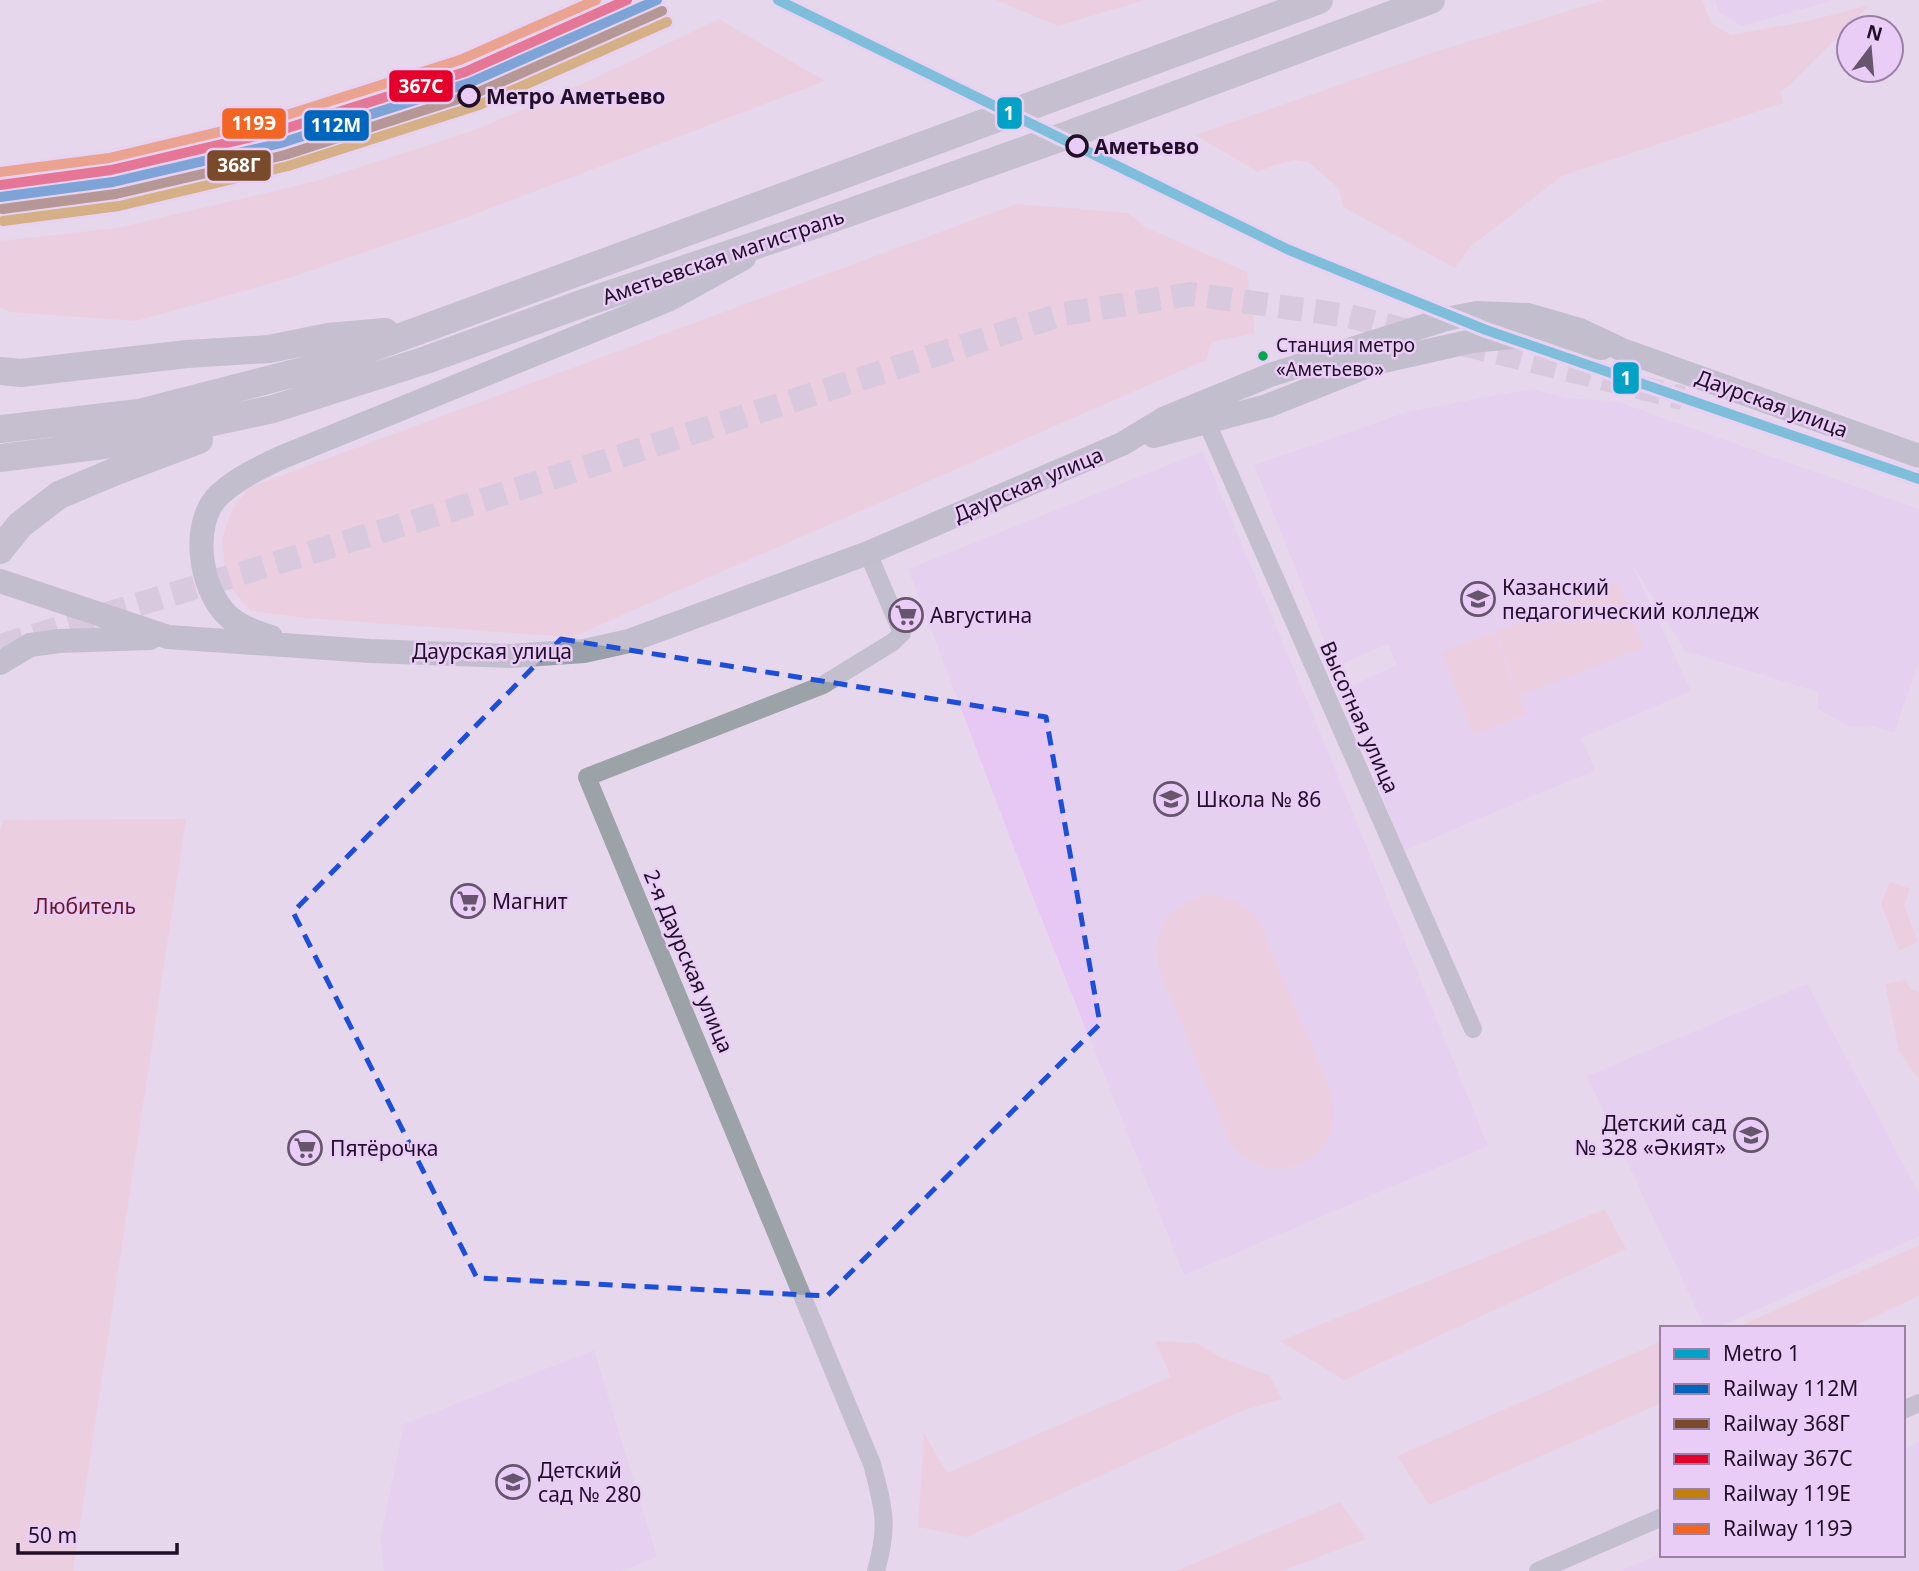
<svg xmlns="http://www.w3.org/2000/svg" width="1919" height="1571" viewBox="0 0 1919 1571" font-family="'Noto Sans',sans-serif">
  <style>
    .built { fill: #e7c8f4 }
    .green { fill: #f2c6d2 }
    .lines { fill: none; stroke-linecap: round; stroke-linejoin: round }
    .secondary-tunnel { stroke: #c8b9cf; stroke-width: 24; stroke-dasharray: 24 12; stroke-linecap: butt }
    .street { stroke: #9ba2a8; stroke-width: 18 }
    .secondary { stroke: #9aa0a9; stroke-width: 24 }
    .primary { stroke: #9fa3ad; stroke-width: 28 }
    .rail-1-casing { stroke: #eacdf7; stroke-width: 16 }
    .rail-2-casing { stroke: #eacdf7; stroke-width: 16 }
    .rail-3-casing { stroke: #eacdf7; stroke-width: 16 }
    .rail-4-casing { stroke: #eacdf7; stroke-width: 16 }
    .rail-5-casing { stroke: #eacdf7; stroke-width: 16 }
    .rail-1 { stroke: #0065bd; stroke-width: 10 }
    .rail-2 { stroke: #7a4b2a; stroke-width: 10 }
    .rail-3 { stroke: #e4002b; stroke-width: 10 }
    .rail-4 { stroke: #c2800a; stroke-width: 10 }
    .rail-5 { stroke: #f26522; stroke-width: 10 }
    .metro-1-casing { stroke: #eacdf7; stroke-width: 16 }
    .metro-1 { stroke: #02a1c6; stroke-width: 10 }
    .marked { fill: none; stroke: #1d4ed8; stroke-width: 5; stroke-dasharray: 14 9; stroke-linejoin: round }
    .stop-dot { fill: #eacdf7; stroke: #210f28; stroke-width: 3.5 }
    .bus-dot { fill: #00a651; stroke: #eacdf7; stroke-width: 2.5 }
    .labels { text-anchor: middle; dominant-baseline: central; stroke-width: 5; stroke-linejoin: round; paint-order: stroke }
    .bus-label { font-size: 19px; fill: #210f28; stroke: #eacdf7; text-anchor: start }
    .stop-label { font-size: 21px; font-weight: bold; fill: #210f28; stroke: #eacdf7; text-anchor: start }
    .street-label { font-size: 21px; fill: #210f28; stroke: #eacdf7 }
    .poi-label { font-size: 21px; fill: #210f28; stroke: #eacdf7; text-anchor: start }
    .park-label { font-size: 21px; fill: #681926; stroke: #eacdf7 }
    .line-badge { stroke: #eacdf7; stroke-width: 2.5 }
    .badge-label { font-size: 19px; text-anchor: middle; font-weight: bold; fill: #fff }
  </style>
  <rect width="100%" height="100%" fill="#e6d7ed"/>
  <path class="built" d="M1715,0H1836L1741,26L1719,12Z
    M1532,389L1568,398L1619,402L1919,509V662L1894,733L1869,725L1850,727L1818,709V692L1685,651L1631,562L1691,691L1581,738L1595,770L1403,851L1342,690L1397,665L1388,644L1335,667L1254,465L1410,411Z
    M1203,451L1313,715L1488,1146L1184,1275L1027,882L908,569Z
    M1807,984L1919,1193V1236L1717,1328H1705L1587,1076Z
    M594,1350L657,1557L621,1571H384L380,1540L404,1424Z
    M1919,1442V1571H1619L1662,1553V1555H1903V1449Z"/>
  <path class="green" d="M996,0H1144L1058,26Z
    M1604,0H1702L1712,24L1731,35L1808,21L1870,5L1790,85L1780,92L1783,103L1562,176L1470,247L1455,268L1343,207L1339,189L1309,162L1294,160L1274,165L1258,172L1195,135L1431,53Z
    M719,19L825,81L454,222L280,281L136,321L10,312L0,307V241L117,228L316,181L475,130L593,79Z
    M1016,204L1128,213L1145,227L1247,272L1255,333L1212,342L1206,360L572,637L307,618L250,611L226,582L222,539L232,509L250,487Z
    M1618,582L1644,647L1520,696L1495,632Z
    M1493,632L1526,714L1474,735L1441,652Z
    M186,819L73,1571H0V831L3,820Z
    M1890,881L1910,889L1904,906L1918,942L1899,950L1881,904Z
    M1203,896C1226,895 1243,901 1258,919L1331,1090C1351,1156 1276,1196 1231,1145L1160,973C1150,935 1164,907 1203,896Z
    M1906,980L1911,989L1919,992V1080L1899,1051L1885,984Z
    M1605,1209L1626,1249L1344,1380L1280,1341Z
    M1919,1245V1296L1850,1328H1736Z
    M1155,1341L1196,1343L1222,1358L1269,1375L1282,1399L1244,1410L967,1537L918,1527L924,1433L947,1473L1171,1377Z
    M1662,1341V1403L1429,1505L1397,1456Z
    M1340,1502L1366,1539L1282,1571H1176Z"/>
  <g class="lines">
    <path class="secondary-tunnel" d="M1463,344L1683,398
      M0,646L452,510L1063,314L1190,294L1349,316L1417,333"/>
    <path class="street" d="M1207,423L1473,1029
      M868,553L902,633L893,642L823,685L587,777L872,1464C884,1509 889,1525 876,1571
      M1903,1410L1919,1403
      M1538,1571L1662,1517"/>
    <path class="secondary" d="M1154,436L1267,406L1375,363L1472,341L1515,337L1602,348
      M0,581L168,637L370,651L511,656L584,651L629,641L868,553L1122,444L1165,418L1270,375L1446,319L1477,313L1528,315L1580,330L1625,351L1919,456
      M271,637C256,632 238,626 227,615C200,589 190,523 219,495C236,479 259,468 280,458L668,300L744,258
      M0,663L30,645L59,641L150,638"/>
    <path class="primary" d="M0,371L21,373L187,354L269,349L328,337L385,332
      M0,429L139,413L322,366L1319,0
      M0,458L111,444L273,409L426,360L584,303L783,236L1065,136L1431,0
      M0,550L20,525L59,495L114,472L199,440"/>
    <g class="rail-1-casing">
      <path id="rail-1" d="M0,197L113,182L281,143L469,83L657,0"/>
    </g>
    <g class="rail-2-casing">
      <path id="rail-2" d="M2,209L116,194L285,155L474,94L662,11"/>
    </g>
    <g class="rail-3-casing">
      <path id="rail-3" d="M0,185L111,170L278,131L465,72L627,0"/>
    </g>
    <g class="rail-4-casing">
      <path id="rail-4" d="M3,221L119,206L288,166L479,105L667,22"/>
    </g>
    <g class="rail-5-casing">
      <path id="rail-5" d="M0,172L109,158L274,119L460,60L596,0"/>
    </g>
    <use href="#rail-1" class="rail-1"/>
    <use href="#rail-2" class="rail-2"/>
    <use href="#rail-3" class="rail-3"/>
    <use href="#rail-4" class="rail-4"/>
    <use href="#rail-5" class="rail-5"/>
    <g class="metro-1-casing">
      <path id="metro-1" d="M778,0L1289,250L1486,330L1919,479"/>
    </g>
    <use href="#metro-1" class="metro-1"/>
  </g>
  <path d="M0 0H1919V1571H0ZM561,639L1046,717L1100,1024L827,1296L477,1278L293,912Z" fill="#e6d7ed" fill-opacity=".55" fill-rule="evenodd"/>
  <path class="marked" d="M561,639L1046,717L1100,1024L827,1296L477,1278L293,912Z"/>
  <defs>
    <g id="university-ring" transform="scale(1.75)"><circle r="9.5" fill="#eacdf7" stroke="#66556d" stroke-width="1.5"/><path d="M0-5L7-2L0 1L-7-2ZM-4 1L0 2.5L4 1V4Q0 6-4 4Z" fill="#66556d"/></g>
    <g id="supermarket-ring" transform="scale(1.75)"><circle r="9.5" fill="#eacdf7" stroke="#66556d" stroke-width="1.5"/><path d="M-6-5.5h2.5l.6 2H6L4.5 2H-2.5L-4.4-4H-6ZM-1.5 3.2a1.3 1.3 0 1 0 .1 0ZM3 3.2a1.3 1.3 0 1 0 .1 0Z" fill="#66556d"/></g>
    <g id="school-ring" transform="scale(1.75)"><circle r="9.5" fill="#eacdf7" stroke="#66556d" stroke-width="1.5"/><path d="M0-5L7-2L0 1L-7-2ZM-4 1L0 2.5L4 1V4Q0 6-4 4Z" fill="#66556d"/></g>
  </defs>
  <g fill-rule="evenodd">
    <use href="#university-ring" x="1478" y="599"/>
    <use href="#supermarket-ring" x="906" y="615"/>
    <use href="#school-ring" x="1171" y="799"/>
    <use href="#supermarket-ring" x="468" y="901"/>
    <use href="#school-ring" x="1751" y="1135"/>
    <use href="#supermarket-ring" x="305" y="1148"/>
    <use href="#school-ring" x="513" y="1482"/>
  </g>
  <g class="stop-dot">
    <circle cx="469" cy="96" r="10"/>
    <circle cx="1077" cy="146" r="10"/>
  </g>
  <circle class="bus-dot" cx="1263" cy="356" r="6"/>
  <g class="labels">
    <g class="bus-label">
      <text x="1276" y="345">Станция метро<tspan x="1276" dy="24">«Аметьево»</tspan></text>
    </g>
    <g class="stop-label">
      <text x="486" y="96">Метро Аметьево</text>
      <text x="1094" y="146">Аметьево</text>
    </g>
    <g class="street-label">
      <text transform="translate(723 256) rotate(-19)">Аметьевская магистраль</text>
      <text transform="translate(1772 403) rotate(20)">Даурская улица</text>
      <text transform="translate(1028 484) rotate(-23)">Даурская улица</text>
      <text x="492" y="651">Даурская улица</text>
      <text transform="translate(1360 717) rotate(66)">Высотная улица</text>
      <text transform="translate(689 961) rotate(67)">2-я Даурская улица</text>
    </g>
    <g class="poi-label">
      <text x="1502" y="587">Казанский<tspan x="1502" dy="24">педагогический колледж</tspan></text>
      <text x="930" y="615">Августина</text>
      <text x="1196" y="799">Школа № 86</text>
      <text x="492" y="901">Магнит</text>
      <text x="1726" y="1123" text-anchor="end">Детский сад<tspan x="1726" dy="24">№ 328 «Әкият»</tspan></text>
      <text x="330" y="1148">Пятёрочка</text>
      <text x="538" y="1470">Детский<tspan x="538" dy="24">сад № 280</tspan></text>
    </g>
    <g class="park-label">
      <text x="85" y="906">Любитель</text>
    </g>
  </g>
  <g class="line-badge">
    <rect x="388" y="69" width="66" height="34" rx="7" fill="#e4002b"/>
    <rect x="996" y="96" width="27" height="34" rx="7" fill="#02a1c6"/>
    <rect x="221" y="107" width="66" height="33" rx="7" fill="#f26522"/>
    <rect x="303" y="109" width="67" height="33" rx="7" fill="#0065bd"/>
    <rect x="206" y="149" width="66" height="33" rx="7" fill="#7a4b2a"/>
    <rect x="1612" y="361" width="28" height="34" rx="7" fill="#02a1c6"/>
  </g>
  <g class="badge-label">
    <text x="421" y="93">367С</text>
    <text x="1009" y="120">1</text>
    <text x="254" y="130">119Э</text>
    <text x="336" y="132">112М</text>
    <text x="239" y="172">368Г</text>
    <text x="1626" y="385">1</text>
  </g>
  <rect x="1660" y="1326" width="245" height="231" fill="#eacdf7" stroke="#9a81a4" stroke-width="2"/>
  <rect x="1674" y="1349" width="35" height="10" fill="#02a1c6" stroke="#9a81a4" stroke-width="2"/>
  <text x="1723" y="1361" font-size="21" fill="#210f28">Metro 1</text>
  <rect x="1674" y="1384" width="35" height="10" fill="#0065bd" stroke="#9a81a4" stroke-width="2"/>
  <text x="1723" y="1396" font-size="21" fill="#210f28">Railway 112М</text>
  <rect x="1674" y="1419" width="35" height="10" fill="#7a4b2a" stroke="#9a81a4" stroke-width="2"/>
  <text x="1723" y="1431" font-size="21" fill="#210f28">Railway 368Г</text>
  <rect x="1674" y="1454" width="35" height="10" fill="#e4002b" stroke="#9a81a4" stroke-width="2"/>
  <text x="1723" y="1466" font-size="21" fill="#210f28">Railway 367С</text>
  <rect x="1674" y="1489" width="35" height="10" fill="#c2800a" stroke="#9a81a4" stroke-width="2"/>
  <text x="1723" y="1501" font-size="21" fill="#210f28">Railway 119Е</text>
  <rect x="1674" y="1524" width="35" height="10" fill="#f26522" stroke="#9a81a4" stroke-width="2"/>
  <text x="1723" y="1536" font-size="21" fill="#210f28">Railway 119Э</text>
  <g transform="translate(1870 49) rotate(16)"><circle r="33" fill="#eacdf7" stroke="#9a81a4" stroke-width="2"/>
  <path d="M0-5L12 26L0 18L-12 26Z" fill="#66556d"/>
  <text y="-10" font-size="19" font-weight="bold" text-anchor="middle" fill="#210f28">N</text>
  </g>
  <path d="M18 1543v10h159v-10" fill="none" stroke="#210f28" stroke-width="3.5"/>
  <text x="28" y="1543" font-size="21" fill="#210f28" stroke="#eacdf7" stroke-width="5" paint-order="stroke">50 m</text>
</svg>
